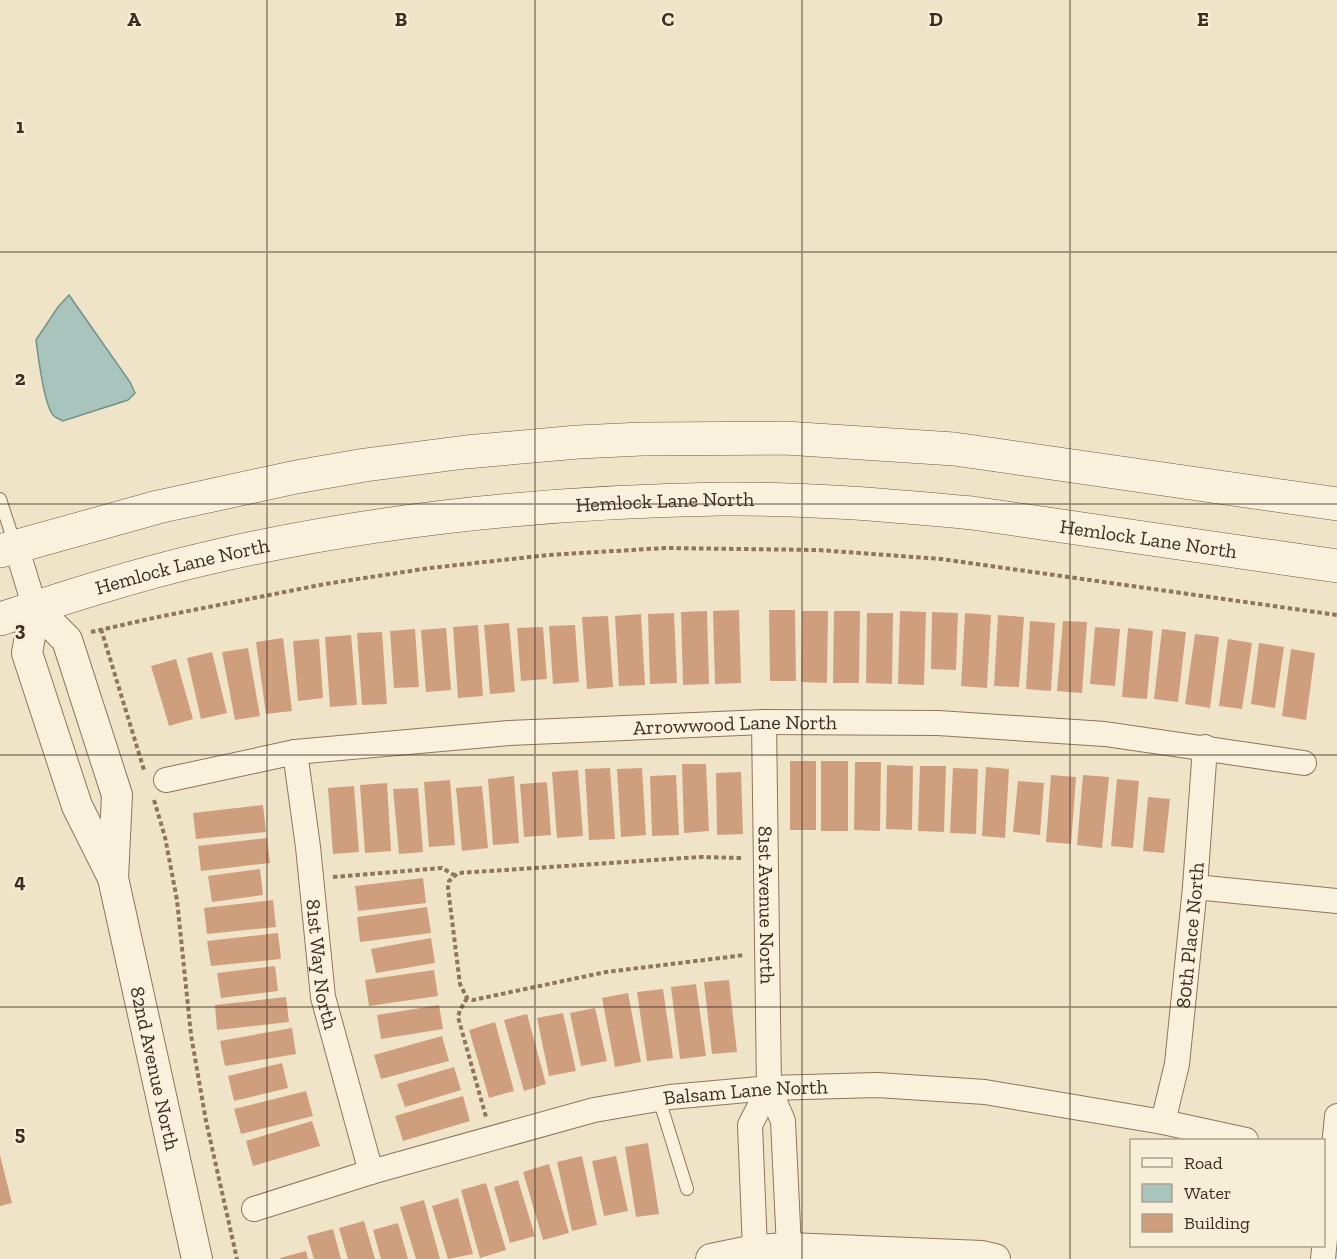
<svg xmlns="http://www.w3.org/2000/svg" width="1337" height="1259" viewBox="0 0 1337 1259" font-family="'Zilla Slab',serif">
  <style>
    .water { fill: #a9c4bc; stroke: #6f938a; stroke-width: 1.5 }
    .building { fill: #cf9f7d }
    .lines { fill: none; stroke-linecap: round; stroke-linejoin: round }
    .service-casing { stroke: #8d765c; stroke-width: 14 }
    .minor-casing { stroke: #8d765c; stroke-width: 26 }
    .tertiary-casing { stroke: #8d765c; stroke-width: 32 }
    .secondary-casing { stroke: #6f573f; stroke-width: 34 }
    .path { stroke: #8d765c; stroke-width: 4; stroke-dasharray: 4.5 3; stroke-linecap: butt }
    .service { stroke: #faf1dc; stroke-width: 12 }
    .minor { stroke: #faf1dc; stroke-width: 24 }
    .tertiary { stroke: #faf1dc; stroke-width: 30 }
    .secondary { stroke: #faf1dc; stroke-width: 33 }
    .grid { fill: none; stroke: #3d2e20; stroke-width: 1.5; stroke-opacity: 0.55 }
    .labels { text-anchor: middle; dominant-baseline: central; stroke-width: 4.5; stroke-linejoin: round; paint-order: stroke }
    .street-label { font-size: 20px; fill: #3d2e20; stroke: #f7eed8 }
    .grid-label { font-size: 20px; text-anchor: middle; font-weight: bold; fill: #3d2e20; stroke: #f7eed8; stroke-width: 4.5; stroke-linejoin: round; paint-order: stroke }
  </style>
  <rect width="100%" height="100%" fill="#f0e4c8"/>
  <path class="water" d="M69,295L130,382L135,393L128,400L63,421C60,419 57,419 54,416C44,408 38,355 36,340L58,307Z"/>
  <path class="building" d="M739,610L741,683L715,684L713,611Z
    M769,610H795L796,681H770Z
    M707,611L709,684L683,685L681,612Z
    M802,611H828L827,683L801,682Z
    M834,611H860L859,683H833Z
    M900,611L926,612L924,685L898,684Z
    M932,612L958,613L956,670L931,669Z
    M674,613L677,683L650,684L648,614Z
    M867,613H893L892,684L866,683Z
    M965,613L991,615L987,688L961,686Z
    M641,614L645,685L619,686L615,616Z
    M998,615L1024,617L1019,687L994,686Z
    M608,616L613,687L587,689L582,617Z
    M1030,621L1055,623L1051,691L1026,689Z
    M1063,621L1087,622L1082,693L1057,691Z
    M509,623L515,692L490,694L484,625Z
    M478,625L483,696L458,698L453,627Z
    M575,625L579,682L553,684L549,626Z
    M543,627L547,679L521,681L517,628Z
    M1095,627L1120,629L1115,686L1090,684Z
    M446,628L451,690L426,692L421,630Z
    M1128,628L1153,631L1147,699L1122,697Z
    M415,629L419,687L394,688L390,631Z
    M1162,629L1186,632L1178,702L1154,699Z
    M382,632L387,704L362,705L357,633Z
    M1195,634L1219,637L1210,708L1185,704Z
    M351,635L357,705L330,707L325,637Z
    M283,638L292,711L266,714L256,642Z
    M319,639L323,698L298,701L293,641Z
    M1228,639L1252,643L1242,709L1219,706Z
    M1259,643L1284,647L1275,708L1251,704Z
    M248,648L260,716L235,720L222,652Z
    M1291,649L1315,653L1306,720L1282,716Z
    M212,652L227,713L201,719L187,658Z
    M176,659L193,719L169,726L151,666Z
    M790,761H816V830H790Z
    M821,761H848V831H821Z
    M855,762H881L880,831L854,830Z
    M682,764H706L709,831L684,833Z
    M887,765L913,766L912,830L886,829Z
    M920,766H946L944,832L918,831Z
    M986,767L1009,769L1005,838L982,836Z
    M610,768L615,839L589,840L585,769Z
    M642,768L646,835L621,837L617,769Z
    M953,768L978,769L976,834L950,833Z
    M578,770L583,836L557,838L552,772Z
    M741,772L743,834L717,835L716,773Z
    M676,775L679,835L652,836L650,776Z
    M1051,775L1076,777L1071,844L1046,842Z
    M1083,775L1109,777L1102,848L1077,845Z
    M514,776L519,843L493,845L488,779Z
    M1117,779L1139,781L1133,848L1111,846Z
    M450,780L455,845L429,847L424,782Z
    M1018,781L1044,783L1040,835L1013,832Z
    M547,782L551,835L524,837L520,784Z
    M387,783L391,851L365,853L360,785Z
    M354,786L359,852L333,854L328,788Z
    M482,786L488,848L462,851L456,788Z
    M418,788L423,852L399,854L393,789Z
    M1148,797L1170,799L1164,853L1143,851Z
    M263,805L266,832L196,839L193,813Z
    M267,838L270,863L201,871L198,846Z
    M260,869L263,895L212,902L208,876Z
    M423,878L426,903L358,911L355,886Z
    M273,900L276,927L207,934L204,908Z
    M427,907L431,933L360,942L357,917Z
    M278,933L281,959L211,966L207,941Z
    M431,938L435,963L376,973L371,949Z
    M275,966L278,991L221,998L217,973Z
    M434,970L438,996L369,1006L365,980Z
    M729,980L737,1052L712,1054L704,982Z
    M696,984L706,1056L680,1059L671,987Z
    M663,989L673,1058L647,1061L637,992Z
    M628,993L641,1062L615,1067L602,998Z
    M286,997L289,1022L217,1030L215,1005Z
    M439,1005L443,1029L381,1039L377,1015Z
    M595,1008L607,1061L581,1066L570,1013Z
    M563,1013L576,1071L549,1076L537,1018Z
    M527,1014L546,1084L524,1091L504,1020Z
    M495,1022L514,1091L489,1098L469,1030Z
    M292,1028L296,1054L225,1066L220,1041Z
    M442,1036L449,1061L381,1079L374,1055Z
    M282,1063L288,1088L234,1101L228,1076Z
    M454,1067L461,1090L405,1107L397,1084Z
    M306,1091L313,1116L241,1134L234,1109Z
    M463,1096L470,1121L403,1141L395,1116Z
    M312,1121L320,1146L253,1166L246,1141Z
    M648,1143L659,1214L636,1217L625,1147Z
    M0,1155L12,1203L0,1206Z
    M582,1156L597,1225L572,1231L557,1162Z
    M616,1156L628,1211L604,1216L592,1161Z
    M549,1164L569,1233L543,1240L523,1172Z
    M518,1180L535,1236L510,1243L494,1187Z
    M486,1183L506,1250L480,1258L461,1190Z
    M458,1198L473,1254L448,1259L432,1206Z
    M424,1200L440,1259H416L400,1207Z
    M364,1221L375,1259H348L339,1228Z
    M398,1223L408,1259H381L373,1230Z
    M333,1229L341,1259H314L307,1236Z
    M306,1251L308,1259H280V1258Z"/>
  <g class="lines">
    <g class="service-casing">
      <path id="service" d="M0,499L15,545
        M659,1099L687,1189"/>
    </g>
    <g class="minor-casing">
      <g id="minor">
        <path d="M16,546L35,608"/>
        <path id="s1" d="M764,722L769,1088"/>
        <path id="s2" d="M295,752L308,847L323,997L371,1172"/>
        <path id="s3" d="M166,780L295,752L509,733L764,722L938,723L1105,734L1304,763"/>
        <path d="M1195,887L1337,901"/>
        <path id="s4" d="M1163,1122L1177,1064L1195,887L1205,747"/>
        <path id="s5" d="M254,1209L371,1172L594,1110L670,1097L769,1088L877,1085L985,1092L1163,1122L1246,1140"/>
        <path d="M755,1250L750,1125L769,1088L783,1121L789,1248"/>
        <path d="M1323,1259L1337,1116"/>
      </g>
    </g>
    <g class="tertiary-casing">
      <g id="tertiary">
        <path d="M35,608L67,640L117,795L113,878L77,806L27,653Z"/>
        <path id="s6" d="M113,878L197,1259"/>
        <path d="M711,1259L755,1250L789,1248L982,1256L995,1259"/>
      </g>
    </g>
    <g class="secondary-casing">
      <g id="secondary">
        <path d="M0,551L158,507L296,477L365,465L466,452L578,442L642,439L785,438L954,449L1337,504"/>
        <path id="s7" d="M0,619C67,597 135,575 204,559C373,519 546,502 720,499C804,498 888,505 972,513L1337,566"/>
      </g>
    </g>
    <path class="path" d="M101,629L144,770
      M91,632L158,617L325,584L430,568L548,555L665,548L818,550L941,559L1337,615
      M154,800L165,837L177,900L191,1035L206,1121L237,1259
      M741,858L701,857L458,873L449,881L448,888L460,984L467,998L473,1000L606,972L745,955
      M333,877L442,868L454,875
      M467,998L460,1010L458,1017L486,1117"/>
    <use href="#service" class="service"/>
    <use href="#minor" class="minor"/>
    <use href="#tertiary" class="tertiary"/>
    <use href="#secondary" class="secondary"/>
  </g>
  <path class="grid" d="M267,0V1259M535,0V1259M802,0V1259M1070,0V1259M0,252H1337M0,504H1337M0,755H1337M0,1007H1337"/>
  <g class="labels">
    <g class="street-label">
      <text stroke="none"><textPath href="#s7" startOffset="678">Hemlock Lane North</textPath></text>
      <text stroke="none"><textPath href="#s7" startOffset="1164">Hemlock Lane North</textPath></text>
      <text stroke="none"><textPath href="#s7" startOffset="190">Hemlock Lane North</textPath></text>
      <text stroke="none"><textPath href="#s3" startOffset="573">Arrowwood Lane North</textPath></text>
      <text stroke="none"><textPath href="#s1" startOffset="183">81st Avenue North</textPath></text>
      <text stroke="none"><textPath href="#s4" startOffset="189">80th Place North</textPath></text>
      <text stroke="none"><textPath href="#s2" startOffset="214">81st Way North</textPath></text>
      <text stroke="none"><textPath href="#s6" startOffset="195">82nd Avenue North</textPath></text>
      <text stroke="none"><textPath href="#s5" startOffset="507">Balsam Lane North</textPath></text>
    </g>
  </g>
  <g class="grid-label">
    <text x="134" y="26">A</text>
    <text x="401" y="26">B</text>
    <text x="668" y="26">C</text>
    <text x="936" y="26">D</text>
    <text x="1203" y="26">E</text>
    <text x="20" y="133">1</text>
    <text x="20" y="385">2</text>
    <text x="20" y="636">3</text>
    <text x="20" y="888">4</text>
    <text x="20" y="1140">5</text>
  </g>
  <rect x="1130" y="1139" width="195" height="108" fill="#f7eed8" stroke="#ada18e" stroke-width="1.5"/>
  <rect x="1142" y="1158" width="30" height="9" fill="#faf1dc" stroke="#ada18e" stroke-width="1.5"/>
  <text x="1184" y="1169" font-size="18" fill="#3d2e20">Road</text>
  <rect x="1142" y="1184" width="30" height="18" fill="#a9c4bc" stroke="#ada18e" stroke-width="1.5"/>
  <text x="1184" y="1199" font-size="18" fill="#3d2e20">Water</text>
  <rect x="1142" y="1214" width="30" height="18" fill="#cf9f7d" stroke="#ada18e" stroke-width="1.5"/>
  <text x="1184" y="1229" font-size="18" fill="#3d2e20">Building</text>
</svg>
